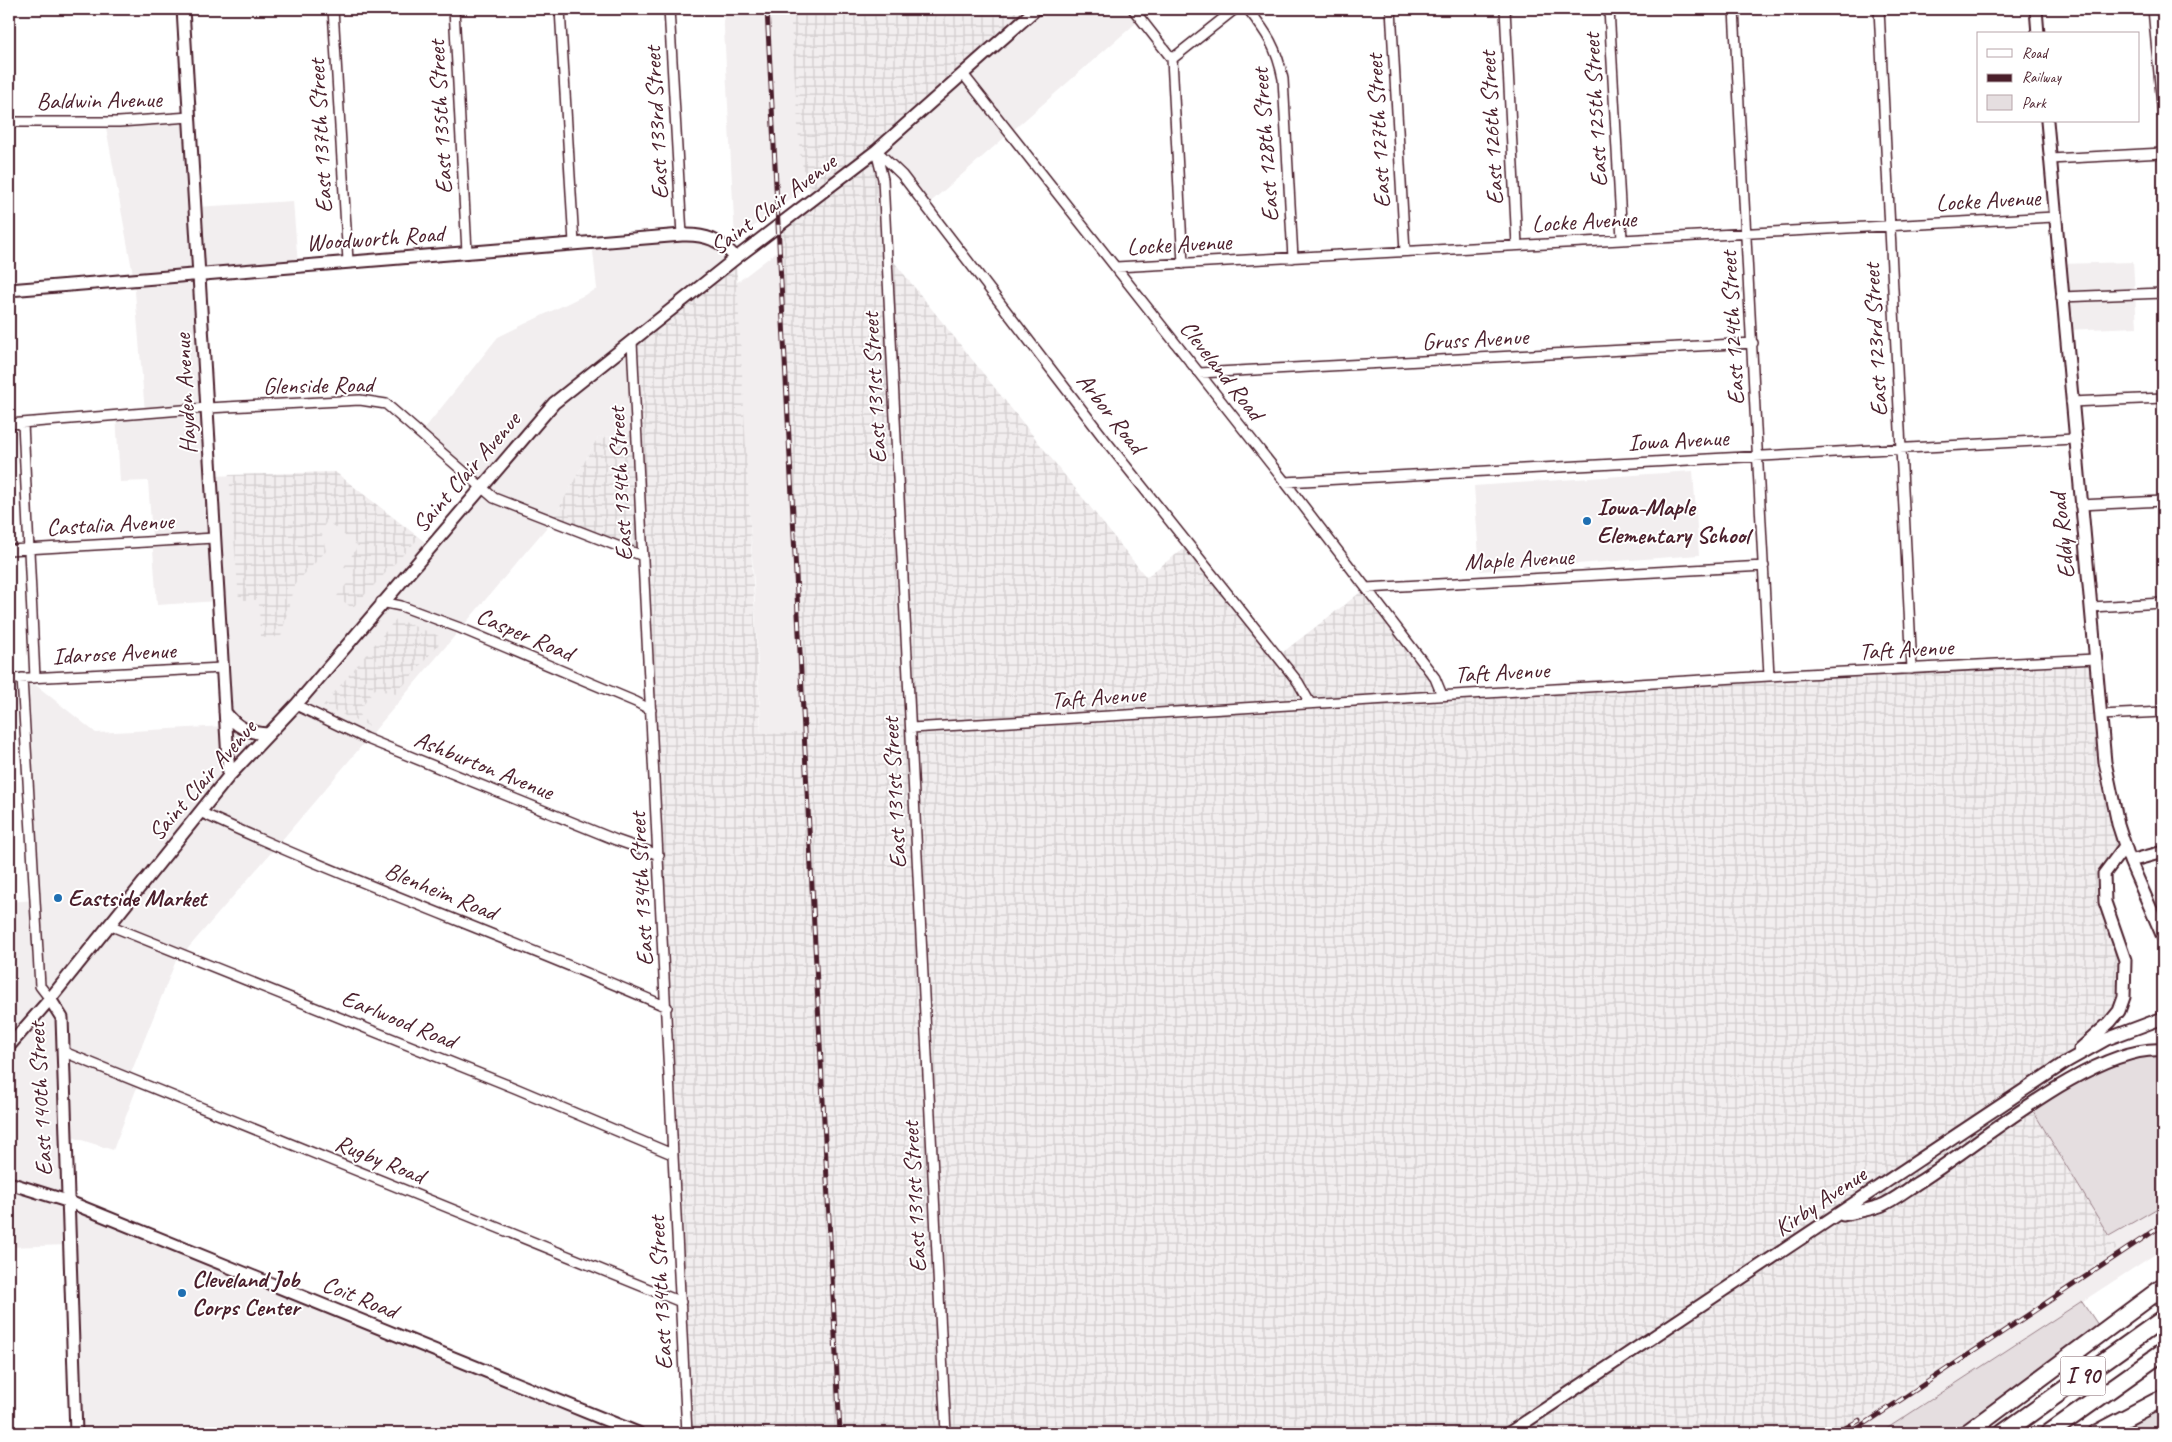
<svg xmlns="http://www.w3.org/2000/svg" width="2172" height="1442" viewBox="0 0 2172 1442" font-family="Caveat,sans-serif">
  <style>
    .built { fill: #f2eeef }
    .industrial { fill: url(#industrial-grid) }
    .green { fill: #e5dee0; stroke: #987e86 }
    .forest { fill: url(#forest-firs); stroke: #987e86 }
    .lines { fill: none; stroke-linecap: round; stroke-linejoin: round }
    .minor-casing { stroke: #4a1f2b; stroke-width: 12 }
    .tertiary-casing { stroke: #4a1f2b; stroke-width: 15 }
    .motorway-casing { stroke: #4a1f2b; stroke-width: 20 }
    .minor { stroke: #fff; stroke-width: 9 }
    .tertiary { stroke: #fff; stroke-width: 11 }
    .motorway { stroke: #fff; stroke-width: 16 }
    .rail-casing { stroke: #4a1f2b; stroke-width: 5 }
    .rail { stroke: #fff; stroke-width: 3; stroke-dasharray: 9; stroke-linecap: butt }
    .poi-dot { fill: #1f6fb2; stroke: #fff; stroke-width: 2 }
    .labels { text-anchor: middle; dominant-baseline: central; stroke-width: 4; stroke-linejoin: round; paint-order: stroke }
    .shield { fill: #fff; stroke: #80626b; stroke-width: 1 }
    .shield-label { font-size: 22px; font-weight: bold; fill: #4a1f2b }
    .street-label { font-size: 24px; fill: #4a1f2b; stroke: #fff }
    .poi-label { font-size: 24px; font-weight: bold; fill: #4a1f2b; stroke: #fff; text-anchor: start }
  </style>
  <defs>
    <pattern id="industrial-grid" width="8" height="8" patternUnits="userSpaceOnUse" patternTransform="scale(1.25)"><rect width="8" height="8" fill="#f2eeef"/><path d="M0 4h8M4 0v8" fill="none" stroke="#d1cccd"/></pattern>
    <pattern id="forest-firs" width="22" height="20" patternUnits="userSpaceOnUse" patternTransform="scale(1.25)"><rect width="22" height="20" fill="#e5dee0"/><path d="M5 1l3.5 6h-7zM16 11l3.5 6h-7z" fill="#c6bec0"/></pattern>
  </defs>
  <rect width="100%" height="100%" fill="#fff"/>
  <filter id="ink" filterUnits="userSpaceOnUse"><feTurbulence type="fractalNoise" baseFrequency=".02" numOctaves="2"/><feDisplacementMap in="SourceGraphic" scale="10" xChannelSelector="R" yChannelSelector="G"/><feConvolveMatrix kernelMatrix="1 2 1 2 8 2 1 2 1" color-interpolation-filters="sRGB"/></filter>
  <g filter="url(#ink)">
    <path class="built" d="M723,9H791L819,178L735,240Z
      M1036,9H1152L926,206L876,151Z
      M190,117L196,207L293,201L298,265L199,274L211,476L335,472L430,546L481,487L421,433L498,337L597,289L592,242L695,234L736,258L637,435L598,437L552,521L276,847L183,954L179,953L129,1078L139,1082L113,1150L66,1135L67,1201L638,1433H76L68,1245L9,1247V902L35,900L22,678H27L96,733L225,726L218,601L157,605L148,481L120,482L116,415L145,413L134,280L105,122Z
      M805,230L824,560L784,1191L754,586L735,284Z
      M2133,262L2137,327L2064,330L2058,264Z
      M1693,471L1699,555L1480,571L1474,486Z
      M2163,1201V1249L1880,1433H1808Z"/>
    <path class="industrial" d="M790,9H1036L877,151L887,253L1146,577L1189,545L1278,656L1366,588L1442,695L2095,659L2105,762L2125,846L2104,874L2105,902L2125,960L2119,1011L2066,1062L2021,1092L2117,1249L1841,1433H687L643,556L552,521L598,437L637,435L632,342L736,258L761,734L804,733L778,225L812,200L800,156Z
      M335,472L419,538L352,608L337,596L354,575L344,567L358,546L327,521L321,530L326,551L294,585L281,637L260,638L259,600H239L229,475Z
      M396,619L444,638L396,694L375,689L358,712L369,726L323,706Z"/>
    <path class="green" d="M2163,1050V1205L2109,1236L2030,1106L2102,1062Z
      M2082,1301L2102,1331L1967,1433H1880Z"/>
    <path class="forest" d="M2163,1398V1433H2097Z"/>
    <g class="lines">
      <g class="minor-casing">
        <path id="minor" d="M333,9L348,261
          M454,9L467,252
          M560,9L574,243
          M669,9L682,235
          M1133,9L1172,59L1183,264
          M1248,9C1267,33 1277,48 1283,79L1293,258
          M1391,9L1405,251
          M1505,9L1517,245
          M1609,9L1622,239
          M1734,9L1769,676
          M1879,9L1912,669
          M2153,9L2163,116
          M1172,59L1235,9
          M963,74L1285,482L1435,678L1442,695
          M9,122H119L190,117
          M876,151L883,179L946,1433
          M877,151L902,175L1106,441L1298,682L1310,703
          M2050,159L2163,153
          M1116,267L2054,217
          M2061,297L2163,293
          M632,342L687,1433
          M1199,373L1753,343
          M2071,402L2163,398
          M23,423L35,678
          M9,424L207,408L360,400L386,404L494,498L643,556
          M1285,482L2074,439
          M2080,505L2163,501
          M9,550L214,538
          M1366,588L1764,566
          M381,602L401,606L460,628L636,702L651,710
          M2091,607L2163,603
          M22,678L40,986L50,999
          M9,679L222,668
          M296,705L365,738L616,840L659,855
          M2101,715L2163,712
          M911,728L1769,676L2095,659
          M200,812C353,883 512,939 667,1007
          M109,925L515,1088L672,1154
          M64,1052L681,1302"/>
      </g>
      <g class="tertiary-casing">
        <path id="tertiary" d="M183,9L229,776
          M2036,9L2038,34
          M2047,121L2105,762L2118,824L2130,861L2163,937
          M9,290L682,235C706,234 720,240 736,258
          M225,712C237,728 249,733 268,734
          M2130,861L2163,852
          M50,999L62,1018L76,1433
          M9,1046L50,999L229,776L296,705L554,403L736,258L876,151L1036,9
          M2080,1049L2110,1022L2119,1011L2124,997L2125,960L2105,902L2104,874L2125,846
          M9,1183L67,1201L638,1433
          M1843,1215C1855,1212 1868,1210 1880,1206C1893,1201 1906,1190 1919,1182C1978,1145 2094,1044 2163,1050
          M1509,1433L2066,1062L2107,1039L2163,1018"/>
      </g>
      <g class="motorway-casing">
        <path id="motorway" d="M1967,1433L2163,1287
          M2003,1433L2163,1319
          M2049,1433L2163,1352
          M2097,1433L2163,1398"/>
      </g>
      <use href="#minor" class="minor"/>
      <use href="#tertiary" class="tertiary"/>
      <use href="#motorway" class="motorway"/>
      <g class="rail-casing">
        <path id="rail" d="M767,9L840,1433
          M1836,1433L1860,1420
          M1851,1433L2163,1225"/>
      </g>
      <use href="#rail" class="rail"/>
    </g>
  </g>
  <g class="poi-dot">
    <circle cx="1587" cy="521" r="5"/>
    <circle cx="58" cy="898" r="5"/>
    <circle cx="182" cy="1293" r="5"/>
  </g>
  <g class="labels">
    <rect class="shield" x="2060.5" y="1356.5" width="45" height="39" rx="4"/>
    <g class="shield-label">
      <text x="2083" y="1376">I 90</text>
    </g>
    <g class="street-label">
      <text transform="translate(99 100) rotate(-1)">Baldwin Avenue</text>
      <text transform="translate(1595 110) rotate(-93)">East 125th Street</text>
      <text transform="translate(440 117) rotate(-93)">East 135th Street</text>
      <text transform="translate(656 123) rotate(-93)">East 133rd Street</text>
      <text transform="translate(1491 128) rotate(-93)">East 126th Street</text>
      <text transform="translate(1378 131) rotate(-93)">East 127th Street</text>
      <text transform="translate(320 136) rotate(-93)">East 137th Street</text>
      <text transform="translate(1265 145) rotate(-94)">East 128th Street</text>
      <text transform="translate(1988 200) rotate(-3)">Locke Avenue</text>
      <text transform="translate(773 204) rotate(-37)">Saint Clair Avenue</text>
      <text transform="translate(1584 221) rotate(-3)">Locke Avenue</text>
      <text transform="translate(375 238) rotate(-4)">Woodworth Road</text>
      <text transform="translate(1179 244) rotate(-3)">Locke Avenue</text>
      <text transform="translate(1732 328) rotate(-93)">East 124th Street</text>
      <text transform="translate(1475 339) rotate(-3)">Gruss Avenue</text>
      <text transform="translate(1875 340) rotate(-93)">East 123rd Street</text>
      <text transform="translate(1222 370) rotate(52)">Cleveland Road</text>
      <text transform="translate(318 385) rotate(-1)">Glenside Road</text>
      <text transform="translate(874 388) rotate(-93)">East 131st Street</text>
      <text transform="translate(185 394) rotate(-93)">Hayden Avenue</text>
      <text transform="translate(1111 413) rotate(52)">Arbor Road</text>
      <text transform="translate(1678 440) rotate(-3)">Iowa Avenue</text>
      <text transform="translate(466 472) rotate(-49)">Saint Clair Avenue</text>
      <text transform="translate(620 484) rotate(-93)">East 134th Street</text>
      <text transform="translate(110 524) rotate(-3)">Castalia Avenue</text>
      <text transform="translate(2062 536) rotate(-96)">Eddy Road</text>
      <text transform="translate(1519 559) rotate(-3)">Maple Avenue</text>
      <text transform="translate(525 634) rotate(23)">Casper Road</text>
      <text transform="translate(1906 649) rotate(-3)">Taft Avenue</text>
      <text transform="translate(114 653) rotate(-3)">Idarose Avenue</text>
      <text transform="translate(1502 672) rotate(-3)">Taft Avenue</text>
      <text transform="translate(1098 697) rotate(-4)">Taft Avenue</text>
      <text transform="translate(484 765) rotate(22)">Ashburton Avenue</text>
      <text transform="translate(202 780) rotate(-49)">Saint Clair Avenue</text>
      <text transform="translate(894 793) rotate(-93)">East 131st Street</text>
      <text transform="translate(641 889) rotate(-93)">East 134th Street</text>
      <text transform="translate(441 891) rotate(22)">Blenheim Road</text>
      <text transform="translate(399 1019) rotate(22)">Earlwood Road</text>
      <text transform="translate(40 1099) rotate(-93)">East 140th Street</text>
      <text transform="translate(380 1159) rotate(22)">Rugby Road</text>
      <text transform="translate(914 1197) rotate(-93)">East 131st Street</text>
      <text transform="translate(1820 1201) rotate(-34)">Kirby Avenue</text>
      <text transform="translate(660 1293) rotate(-93)">East 134th Street</text>
      <text transform="translate(360 1297) rotate(22)">Coit Road</text>
    </g>
    <g class="poi-label">
      <text x="1597" y="507">Iowa-Maple<tspan x="1597" dy="28">Elementary School</tspan></text>
      <text x="68" y="898">Eastside Market</text>
      <text x="192" y="1279">Cleveland Job<tspan x="192" dy="28">Corps Center</tspan></text>
    </g>
  </g>
  <rect width="2172" height="1442" fill="none" stroke="#fff" stroke-width="30"/>
  <rect x="15" y="15" width="2142" height="1412" fill="none" stroke="#4a1f2b" stroke-width="2" filter="url(#ink)"/>
  <rect x="1977" y="32" width="162" height="90" fill="#ffffff" stroke="#b7a5aa"/>
  <rect x="1987" y="49" width="25" height="8" fill="#ffffff" stroke="#b7a5aa"/>
  <text x="2022" y="58" font-size="15" fill="#4a1f2b">Road</text>
  <rect x="1987" y="74" width="25" height="8" fill="#4a1f2b" stroke="#b7a5aa"/>
  <text x="2022" y="82" font-size="15" fill="#4a1f2b">Railway</text>
  <rect x="1987" y="95" width="25" height="15" fill="#e5dee0" stroke="#b7a5aa"/>
  <text x="2022" y="108" font-size="15" fill="#4a1f2b">Park</text>
</svg>
